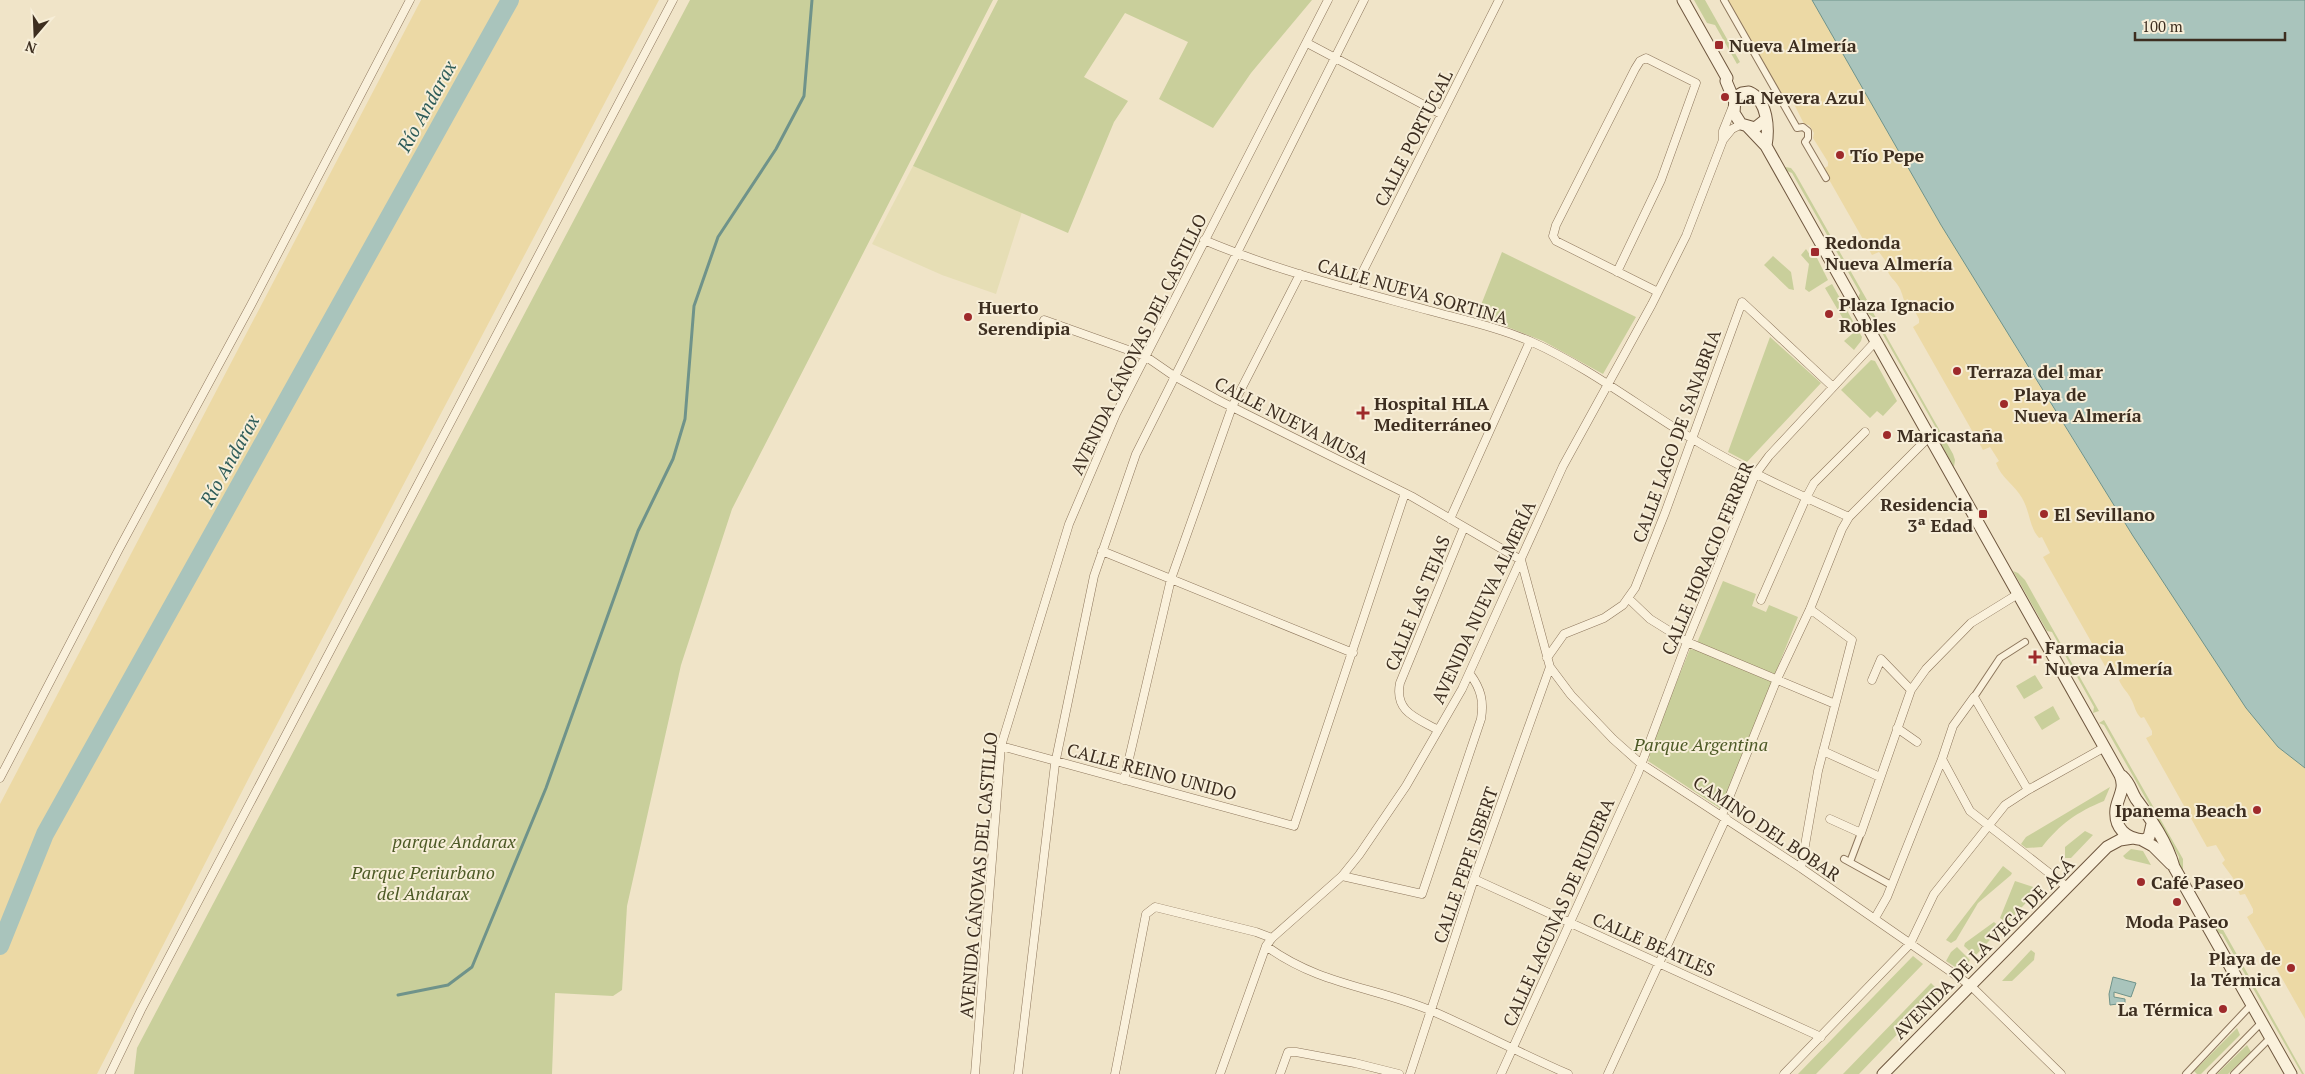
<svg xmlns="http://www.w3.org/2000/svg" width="2305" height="1074" viewBox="0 0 2305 1074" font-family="'PT Serif',serif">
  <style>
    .farmland { fill: #e6deb5 }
    .green { fill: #c9cf9b }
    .sand { fill: #ecd9a5 }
    .water { fill: #a9c4bc; stroke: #6f938a }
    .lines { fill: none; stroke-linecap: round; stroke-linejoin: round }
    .stream { stroke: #6f938a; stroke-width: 3 }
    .river { stroke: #a9c4bc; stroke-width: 18 }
    .pedestrian-casing { stroke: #8d765c; stroke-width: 8 }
    .minor-casing { stroke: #8d765c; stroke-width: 9 }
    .secondary-casing { stroke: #6f573f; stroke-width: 13 }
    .pedestrian { stroke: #faf1dc; stroke-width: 6 }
    .minor { stroke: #faf1dc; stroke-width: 8 }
    .secondary { stroke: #faf1dc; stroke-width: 11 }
    .poi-dot { fill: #9e2a2b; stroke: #f7eed8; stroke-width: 2 }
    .labels { text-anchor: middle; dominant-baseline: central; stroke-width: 4; stroke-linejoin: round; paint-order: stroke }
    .poi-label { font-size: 18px; font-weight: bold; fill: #3d2e20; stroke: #f7eed8; text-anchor: start }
    .street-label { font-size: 18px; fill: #3d2e20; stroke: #f7eed8 }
    .park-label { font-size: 18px; font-style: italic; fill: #4d5a26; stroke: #f7eed8 }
    .water-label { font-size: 19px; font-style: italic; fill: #2f5d5a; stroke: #f7eed8 }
  </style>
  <rect width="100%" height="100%" fill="#f0e4c8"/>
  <path class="farmland" d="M913,166L1022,212L996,294L942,275L872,244Z"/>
  <path class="green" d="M690,0H993L732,509L681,665L627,906L622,990L613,996L555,993L552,1074H134L137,1048Z
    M998,0H1312L1251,73L1213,128L1159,99L1188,42L1125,13L1084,77L1128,101L1114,122L1068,233L913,166Z
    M1694,0H1705L1740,62L1737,64L1715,25L1707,23Z
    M1785,167L1791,168L1795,173L1867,300L1861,303L1858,298L1860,293L1792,173L1787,171Z
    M1806,249L1812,258H1817L1828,280L1809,292L1805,289L1809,264L1801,255Z
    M1502,252L1636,317L1603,374L1543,341L1477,315Z
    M1773,256L1791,272L1794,290L1789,289L1764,265Z
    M1832,284L1862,337L1861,341L1854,350L1844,341L1852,334L1825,288Z
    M1871,309L1953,454L1955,460L1954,467L1938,439L1940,435L1873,317L1866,312Z
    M1770,337L1821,383L1747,462L1728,452Z
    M1871,360L1875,361L1897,401L1883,416L1877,411L1870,418L1841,390Z
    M2013,571L2018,573L2025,580L2099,711L2093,713L2094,707L2052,632L2047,631Z
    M1723,581L1756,594L1752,606L1766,612L1769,605L1798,617L1721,809L1648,761L1650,757L1647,755L1690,649L1694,650Z
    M2035,675L2043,688L2024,699L2016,686Z
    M2053,706L2060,719L2042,730L2034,717Z
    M2104,720L2183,859V870L2178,862L2179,857L2104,725L2099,723Z
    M2110,787L2104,801C2077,812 2060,824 2042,847L2026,848L2021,844L2026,837Z
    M2085,831L2093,835L2071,858H2065V847Z
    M2131,849L2143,851L2151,865L2126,859L2123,856Z
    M2003,866L2012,873L2011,875L1978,903L1956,940L1951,943L1946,940Z
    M2015,881L2039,889L2007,923L2000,918Z
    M1994,922L2001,928L1975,956L1964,946L1965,943Z
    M2214,925L2222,928L2304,1074H2302L2222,934L2218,933Z
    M1957,947L1970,960L1961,971L1946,961L1951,952Z
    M2031,950L2035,953L2034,960L2012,981H2002Z
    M1913,956L1923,964L1816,1074H1798Z
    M1931,983L1939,991L1859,1074H1843Z
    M2237,1028L2240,1035L2201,1074H2197L2194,1071Z
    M2247,1045L2251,1052L2228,1074H2217Z"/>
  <path class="sand" d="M421,0H659L254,768L97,1074H0V804Z
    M1728,0H1812L1941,225L1983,291L2024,361L2133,536L2278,747L2305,768V1019L2247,917L2253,913V909L2245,894L2240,895L2233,878L2222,863L2225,860L2216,845L2207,847L2146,738L2152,735V731L2144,717L2141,718C2135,712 2135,706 2131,699C2128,692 2122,688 2119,680L2122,678L2111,663L2105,666L2043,557L2050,553L2042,537L2039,538C2029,527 2030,511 2022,498C2015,485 2001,478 1996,463L1999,461L1990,447L1983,450L1913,327L1919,323V319L1912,306L1908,307C1903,301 1903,294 1899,287C1895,280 1889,277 1887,269L1890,267L1879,252L1872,255L1823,169L1828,166V162L1813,138L1814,133L1809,125L1804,124L1792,100L1786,102Z"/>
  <path class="water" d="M1812,0H2305V768L2278,747L2246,708L2133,536L1941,225Z
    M2113,977L2136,983L2131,997L2114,992V997L2125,999V1003L2110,1005L2109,994Z"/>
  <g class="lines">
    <path class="stream" d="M398,995L448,985L472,967L546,788L638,531L673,459L685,419L694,306L718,237L776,149L804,96L812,0"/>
    <path class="river" d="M0,946L45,834L510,0"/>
    <g class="pedestrian-casing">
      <path id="pedestrian" d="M1724,0L1797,128L1803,127L1808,131V138L1805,142L1826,178
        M1974,697L2000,658L2025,642
        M1844,859L1891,885
        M1850,862L1861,833
        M2186,1074L2251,1005
        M2211,1074L2261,1023
        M2234,1074L2270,1038"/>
    </g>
    <g class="minor-casing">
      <path id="minor" d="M1307,43L1441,114
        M1723,140V131L1733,106
        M1204,240C1277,271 1355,290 1431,311C1464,320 1500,328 1532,342C1588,367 1638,406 1691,438C1742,469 1795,493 1849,517
        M1617,272L1661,180L1696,83L1646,58L1640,61L1635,69L1556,225L1553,236L1556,241L1658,292
        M1354,289L1499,0
        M1044,320L1145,356L1174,376L1218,400L1411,496L1521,560L1550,667L1571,695L1613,739L1640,763L1801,868L1970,985L2061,1074
        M1450,519L1530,341
        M1102,551L1353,653
        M1628,598L1650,619L1687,642L1835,704
        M1761,600L1806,498L1814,483L1865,432
        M1547,658L1564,634L1604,618L1623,605L1635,588L1665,513L1742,302L1833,387
        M1872,680L1881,659L1911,690
        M1897,728L1917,742
        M1438,730C1417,718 1394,712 1400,683L1464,527
        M1001,746L1294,826L1405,493
        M1823,751L1880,777
        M1942,759L1970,811L2067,887
        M0,778L119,549L251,305L410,0
        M1124,780L1171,579L1232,407L1300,274
        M1722,815L1777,679L1810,609L1842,529L1849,517L1929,437
        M1830,819L1861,833L1911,690L1926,669L1971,623L2018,594
        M1801,868L1818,771L1852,640L1810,609
        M1342,876L1422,894L1481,719C1484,701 1481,689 1470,674
        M1474,879L1821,1037
        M1875,918L1887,897L1942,759L1953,726L1974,697L2028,790
        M1266,946C1319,985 1375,987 1432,1011C1478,1031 1522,1054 1568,1074
        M110,1074L141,1010L673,0
        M975,1074L1001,746L1069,524L1116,414L1328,0
        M1018,1074L1055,764L1094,576L1136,454L1364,0
        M1115,1074L1146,914L1155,907L1256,932L1272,938
        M1220,1074L1266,946L1272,938L1342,876L1359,855L1406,786L1462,689L1563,466L1652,304L1686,236L1723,140L1732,129L1742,124
        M1280,1074L1288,1052H1296L1355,1063L1399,1074
        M1410,1074L1474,879L1550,667
        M1501,1074L1638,773L1687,642L1755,475L1769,456L1875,342
        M1608,1074L1726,818
        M1784,1074L1910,944L1934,894L2005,805L2028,790L2105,747"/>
    </g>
    <g class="secondary-casing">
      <path id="secondary" d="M1683,0L1727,78L1726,81L1734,100
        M1765,120L1755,128L1741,124L1734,113L1735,97L1742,93L1749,92C1768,100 1769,129 1766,146
        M1748,127L1766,146L2120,775C2126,789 2118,796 2116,809C2114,828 2126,839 2144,840L2149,837L2152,824
        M2122,776C2130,783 2131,791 2136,799C2151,819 2167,842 2174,867L2291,1074
        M2142,840L2153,846L2171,864
        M1883,1074L2107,847L2120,840L2133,838"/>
    </g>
    <use href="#pedestrian" class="pedestrian"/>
    <use href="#minor" class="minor"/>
    <use href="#secondary" class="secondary"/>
  </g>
  <g class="poi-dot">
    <rect x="1714" y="40" width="10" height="10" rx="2.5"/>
    <circle cx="1725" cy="97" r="5"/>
    <circle cx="1840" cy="155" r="5"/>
    <rect x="1810" y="247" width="10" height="10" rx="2.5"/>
    <circle cx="1829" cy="314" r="5"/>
    <circle cx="968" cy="317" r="5"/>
    <circle cx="1957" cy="371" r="5"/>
    <circle cx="2004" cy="404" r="5"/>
    <path d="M1360.5 405.5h5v5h5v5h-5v5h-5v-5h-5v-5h5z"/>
    <circle cx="1887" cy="435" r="5"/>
    <rect x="1978" y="509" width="10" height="10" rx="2.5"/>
    <circle cx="2044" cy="514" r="5"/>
    <path d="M2032.5 649.5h5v5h5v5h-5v5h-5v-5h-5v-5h5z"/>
    <circle cx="2257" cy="810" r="5"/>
    <circle cx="2141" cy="882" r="5"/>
    <circle cx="2177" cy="902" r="5"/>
    <circle cx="2291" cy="968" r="5"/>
    <circle cx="2223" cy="1009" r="5"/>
  </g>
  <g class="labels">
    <g class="poi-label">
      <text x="1729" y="45">Nueva Almería</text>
      <text x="1735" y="97">La Nevera Azul</text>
      <text x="1850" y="155">Tío Pepe</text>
      <text x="1825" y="242">Redonda<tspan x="1825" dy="21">Nueva Almería</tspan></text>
      <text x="1839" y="304">Plaza Ignacio<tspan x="1839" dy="21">Robles</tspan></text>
      <text x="978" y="307">Huerto<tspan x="978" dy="21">Serendipia</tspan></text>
      <text x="1967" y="371">Terraza del mar</text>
      <text x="2014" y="394">Playa de<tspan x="2014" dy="21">Nueva Almería</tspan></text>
      <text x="1374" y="403">Hospital HLA<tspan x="1374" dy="21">Mediterráneo</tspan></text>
      <text x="1897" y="435">Maricastaña</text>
      <text x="1973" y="504" text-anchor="end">Residencia<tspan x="1973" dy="21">3ª Edad</tspan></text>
      <text x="2054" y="514">El Sevillano</text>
      <text x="2045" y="647">Farmacia<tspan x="2045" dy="21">Nueva Almería</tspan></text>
      <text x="2247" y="810" text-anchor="end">Ipanema Beach</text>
      <text x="2151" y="882">Café Paseo</text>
      <text x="2177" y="921" text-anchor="middle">Moda Paseo</text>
      <text x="2281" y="958" text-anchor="end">Playa de<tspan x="2281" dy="21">la Térmica</tspan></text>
      <text x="2213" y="1009" text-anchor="end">La Térmica</text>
    </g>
    <g class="street-label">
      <text transform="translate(1413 138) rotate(-63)">CALLE PORTUGAL</text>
      <text transform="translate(1413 291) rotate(16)">CALLE NUEVA SORTINA</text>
      <text transform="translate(1138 344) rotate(-64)">AVENIDA CÁNOVAS DEL CASTILLO</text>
      <text transform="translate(1292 420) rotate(27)">CALLE NUEVA MUSA</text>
      <text transform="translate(1676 436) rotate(-70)">CALLE LAGO DE SANABRIA</text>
      <text transform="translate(1707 558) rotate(-67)">CALLE HORACIO FERRER</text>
      <text transform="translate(1483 602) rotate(-65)">AVENIDA NUEVA ALMERÍA</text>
      <text transform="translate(1417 603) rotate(-68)">CALLE LAS TEJAS</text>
      <text transform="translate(1152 771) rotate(15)">CALLE REINO UNIDO</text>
      <text transform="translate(1767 828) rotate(34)">CAMINO DEL BOBAR</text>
      <text transform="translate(1465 865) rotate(-71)">CALLE PEPE ISBERT</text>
      <text transform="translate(978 875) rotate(-85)">AVENIDA CÁNOVAS DEL CASTILLO</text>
      <text transform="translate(1558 912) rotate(-66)">CALLE LAGUNAS DE RUIDERA</text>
      <text transform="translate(1654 944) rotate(24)">CALLE BEATLES</text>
      <text transform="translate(1983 948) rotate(-45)">AVENIDA DE LA VEGA DE ACÁ</text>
    </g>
    <g class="park-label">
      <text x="1701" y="744">Parque Argentina</text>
      <text x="454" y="841">parque Andarax</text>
      <text x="423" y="872">Parque Periurbano<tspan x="423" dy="21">del Andarax</tspan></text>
    </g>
    <g class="water-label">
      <text transform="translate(426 106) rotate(-61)">Río Andarax</text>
      <text transform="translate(229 460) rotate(-61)">Río Andarax</text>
    </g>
  </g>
  <g transform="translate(35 35) rotate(199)" stroke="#f7eed8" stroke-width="4" paint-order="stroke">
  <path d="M0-4L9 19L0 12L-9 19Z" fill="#3d2e20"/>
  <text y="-8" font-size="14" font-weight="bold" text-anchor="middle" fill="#3d2e20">N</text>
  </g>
  <path d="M2135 32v8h150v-8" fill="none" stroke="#3d2e20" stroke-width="2.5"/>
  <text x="2142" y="32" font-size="15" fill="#3d2e20" stroke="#f7eed8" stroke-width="4" paint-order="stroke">100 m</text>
</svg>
